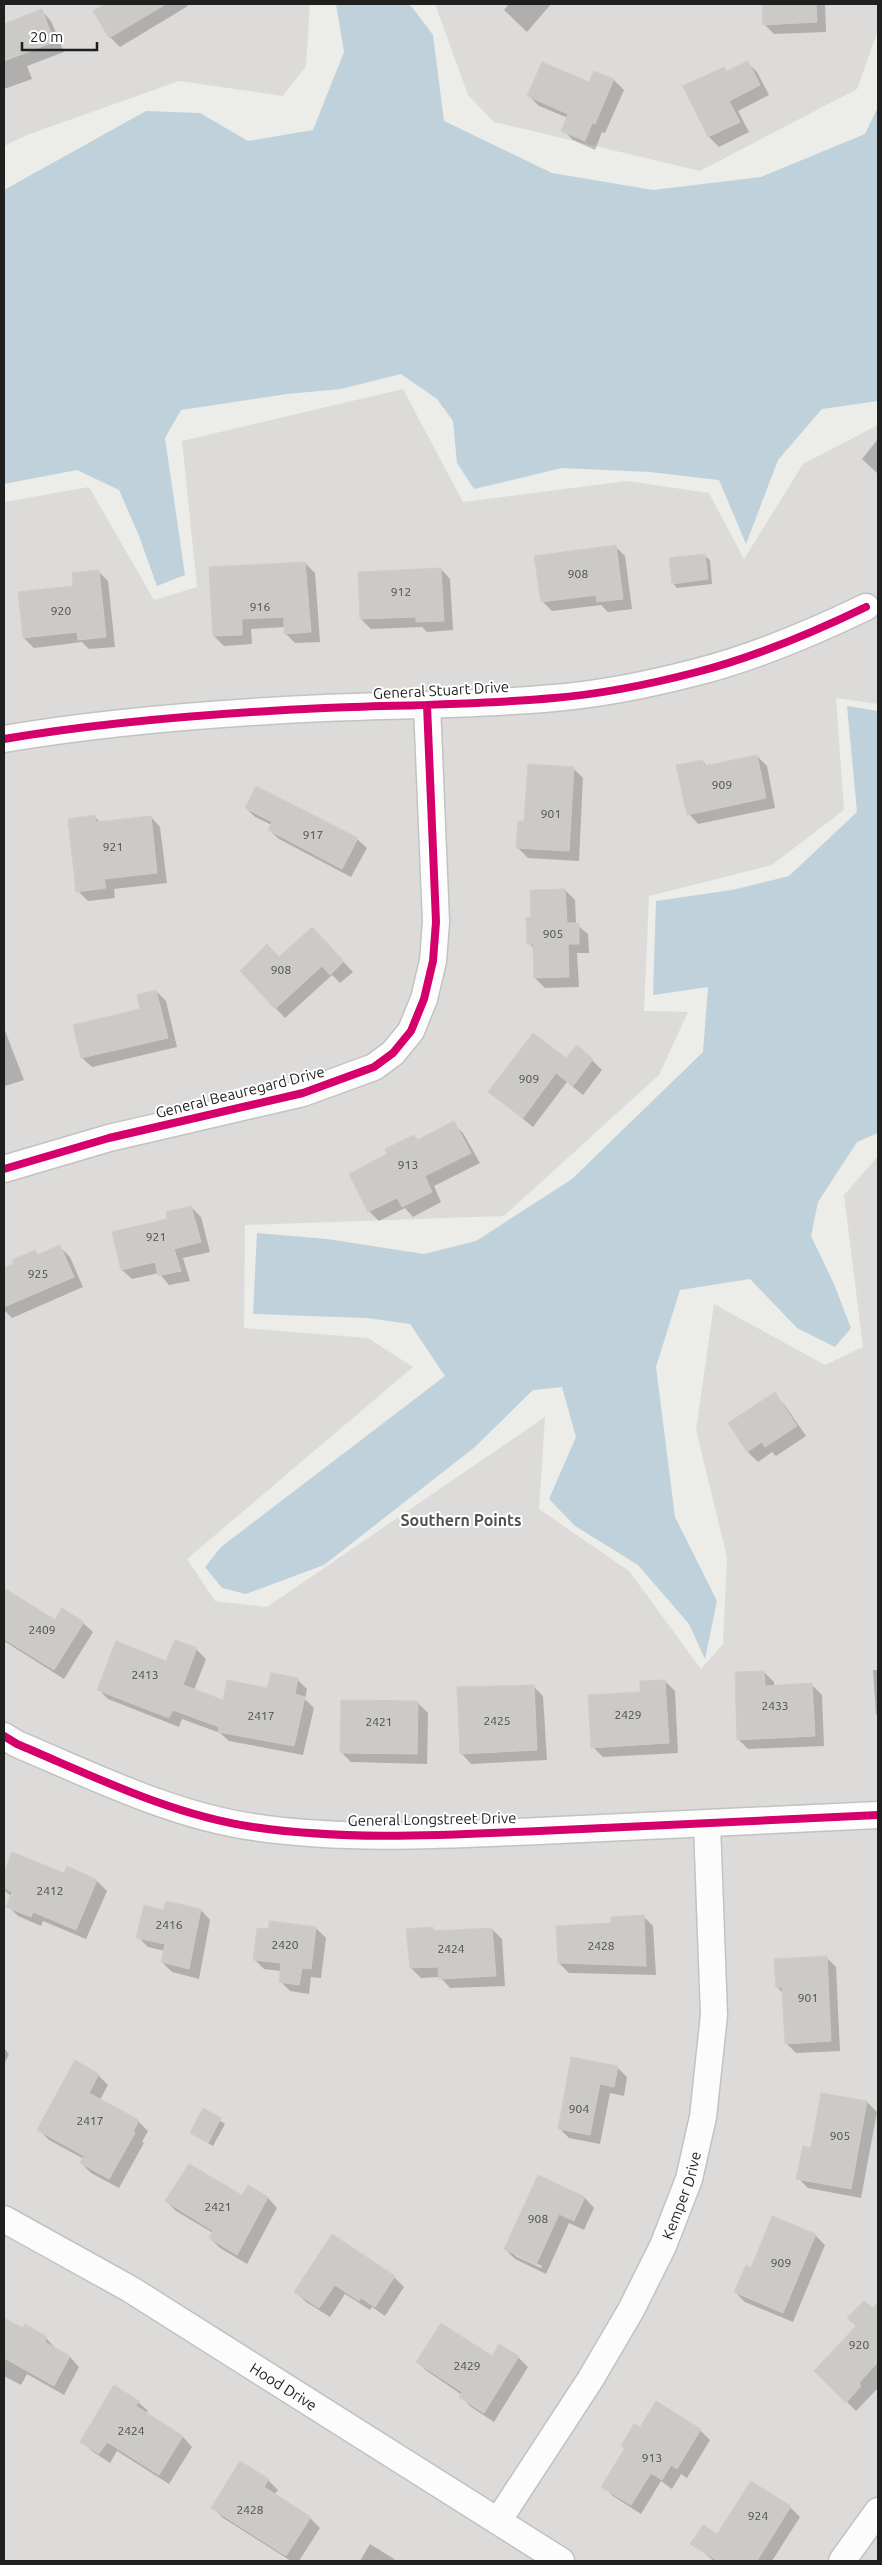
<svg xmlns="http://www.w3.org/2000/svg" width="882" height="2565" viewBox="0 0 882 2565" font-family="Ubuntu,sans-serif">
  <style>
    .residential { fill: #dcdbd9 }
    .water { fill: #bfd2db }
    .shadow { fill: #0003; fill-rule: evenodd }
    .building { fill: #cbcac7; stroke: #cfcdc9 }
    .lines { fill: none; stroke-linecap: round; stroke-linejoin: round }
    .minor-casing { stroke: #c2c2c0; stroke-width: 29 }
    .minor { stroke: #fcfcfc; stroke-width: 26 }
    .cycleway-casing { stroke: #fff; stroke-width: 11 }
    .cycleway { stroke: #d6006c; stroke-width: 8 }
    .labels { text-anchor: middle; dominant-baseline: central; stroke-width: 4; stroke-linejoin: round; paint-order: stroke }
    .number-label { font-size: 12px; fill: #4a4a49 }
    .street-label { font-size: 15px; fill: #1f1f1f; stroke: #fff }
    .neighbourhood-label { font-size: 16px; font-weight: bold; fill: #525252; stroke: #fff }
  </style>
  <rect width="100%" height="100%" fill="#ecece8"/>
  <path class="residential" d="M4,4H310L306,66L283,96L179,81L27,135L4,146Z
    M435,4H878V30L857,89L700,171L494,122L468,95Z
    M403,389L463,502L627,481L709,493L744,559L803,464L878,425V704L836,698L844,810L772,865L649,896L644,1011L688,1012L659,1075L504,1216L245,1225L244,1328L368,1338L413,1367L187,1559L215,1601L267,1607L545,1417L539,1509L629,1571L701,1669L723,1644L727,1557L696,1430L714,1304L825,1365L863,1347L844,1195L878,1156V2561H4V502L89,487L154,600L197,587L182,441Z"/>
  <path class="water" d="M336,4H408L412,7L433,35L444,121L552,173L653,190L761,177L865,134L878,107V401L822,409L778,460L746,544L719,480L650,472L562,468L474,489L457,463L453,421L437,399L401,374L341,389L287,394L181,410L165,438L185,575L157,586L139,536L119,490L77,470L4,484V190L146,111L200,113L248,141L313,130L344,52Z
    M847,706L878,711V1133L857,1142L818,1202L811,1236L834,1284L851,1328L835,1347L797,1328L750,1279L680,1290L656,1367L675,1517L717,1601L705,1659L689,1624L638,1565L575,1526L549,1499L576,1437L562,1387L533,1390L475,1447L324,1565L246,1594L222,1588L205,1567L221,1547L445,1376L410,1324L367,1318L253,1314L257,1233L327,1239L424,1254L476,1241L572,1179L703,1052L708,987L653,995L656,901L732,890L789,876L857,812Z"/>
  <path class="shadow" d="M107,4H186L188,6L120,47L110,37L95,11Z
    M509,4H551L527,32L504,10Z
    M763,4H825L826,32L774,34L764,24Z
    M42,11L51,21L64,52L27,66L32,79L4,89V26Z
    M747,62L757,72L769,95L738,111L749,132L719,147L709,137L685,87L728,72Z
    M595,72L614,80L624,90L605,133L602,132L595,150L573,140L563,130L568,118L539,106L529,96L590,84Z
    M878,439V474L862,459Z
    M615,546L625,556L632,609L608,612L601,605L552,611L542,601Z
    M705,556L710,560L712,584L677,588L673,583Z
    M305,563L315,573L320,642L295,643L285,633V627L251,629L252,644L224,646L214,636Z
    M441,569L450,579L453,630L427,632L422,627L371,629L361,619Z
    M98,571L108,581L115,647L89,649L82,642L34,648L24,638L20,593L75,587Z
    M757,756L767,766L775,808L698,824L689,814L702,761L707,766Z
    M573,768L583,778L579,861L528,858L518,848Z
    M246,808L357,839L367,848L351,877L279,839L269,830L272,825L255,817Z
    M95,817L101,823L151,817L160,827L167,883L114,889L115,898L88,901L78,891Z
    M565,890L575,900L576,924L588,934L589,953H577L579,987L545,988L535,978L534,949L529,943L533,918Z
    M322,939L353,972L340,983L332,975L285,1018L241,971L279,959Z
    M156,991L166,1001L177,1047L92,1067L82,1058L142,1010Z
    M4,1028L24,1080L5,1086L4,1085Z
    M566,1060H592L602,1070L583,1095L567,1082L533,1127L490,1092Z
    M453,1123L463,1133L480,1163L434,1186L441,1202L413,1217L405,1208L379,1221L369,1211L389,1155L414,1136L418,1140Z
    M191,1207L201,1217L210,1252L183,1258L190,1281L169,1285L159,1273L132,1279L122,1270L169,1220Z
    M60,1247L70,1257L83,1287L12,1318L4,1310V1270L35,1251L39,1256Z
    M774,1394L784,1404L806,1436L776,1456L772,1452L758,1462L748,1452L729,1424Z
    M6,1591L55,1622L83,1623L93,1632L64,1679L4,1641V1595Z
    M196,1649L206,1659L194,1690L224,1701L297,1679L307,1689L305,1699L314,1708L303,1755L229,1741L220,1733L182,1719L179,1727L108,1699L99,1690Z
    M873,1670H878V1716L876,1714Z
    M764,1672L774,1682V1687L812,1685L822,1695L824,1746L748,1749L738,1739Z
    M665,1681L675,1691L678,1753L603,1757L593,1747L642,1693Z
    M533,1686L543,1696L547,1760L471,1764L462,1754Z
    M418,1703L428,1713L427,1764L351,1762L341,1752Z
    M13,1853L65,1875L97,1881L107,1891L86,1939L43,1921L41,1926L18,1916L8,1906L12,1897L4,1890V1876Z
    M201,1910L210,1920L199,1979L172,1972L162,1962L165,1951L148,1947L138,1937L164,1911Z
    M643,1916L653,1926L656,1975L569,1973L559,1963L612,1925Z
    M271,1922L316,1928L326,1938L321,1978L311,1977L309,1994L290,1991L280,1981L281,1971L264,1969L254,1959L269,1930Z
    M433,1929L436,1932L492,1929L502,1939L505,1986L450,1988L440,1977L421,1978L411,1968Z
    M826,1957L836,1967L840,2051L796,2053L786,2043L783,1993L777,1987Z
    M4,2048L9,2054L4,2064Z
    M572,2058L617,2067L627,2077L624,2096L610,2093L600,2144L569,2138L559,2128Z
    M98,2075L108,2085L100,2100L138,2121L148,2131L142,2142L144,2143L119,2188L91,2173L81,2163L84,2159L49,2140L39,2130Z
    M822,2094L867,2102L877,2112L861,2198L808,2188L798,2178L812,2149Z
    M204,2110L225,2124L213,2146L191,2133Z
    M539,2177L585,2198L594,2208L584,2230L569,2223L546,2274L515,2259L505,2249ZM515,2253L542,2266L541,2268L515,2256Z
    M248,2187L268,2198L277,2208L247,2264L220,2248L210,2238L213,2233L176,2211L166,2201L242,2197Z
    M815,2235L825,2245L793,2322L745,2302L735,2292L752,2269Z
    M333,2236L394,2277L404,2287L385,2316L372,2307L370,2310L345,2294L330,2317L306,2302L296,2292Z
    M864,2302L878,2315V2388L856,2411L816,2371L857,2327Z
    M4,2320L23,2330L46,2338L56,2349L70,2357L79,2367L64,2395L27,2374L21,2385L4,2376Z
    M518,2357L528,2367L494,2422L471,2407L461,2397L462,2395L427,2371L417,2362Z
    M138,2402L148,2411L146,2414L183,2437L192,2447L169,2484L117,2451L110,2463L92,2451L82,2441Z
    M640,2429L700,2430L710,2440L687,2478L681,2474L672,2489L661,2481L641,2514L613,2496L603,2486L626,2449L622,2446Z
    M268,2480L278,2490L274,2495L310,2518L320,2528L299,2561H291L223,2518L213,2508Z
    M752,2483L790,2507L800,2517L772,2561H714L692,2543L718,2536Z
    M370,2544L394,2559L396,2561H360Z"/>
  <path class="building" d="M105,4H166L109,38L93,11Z
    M762,4H816L817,22L763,25Z
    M42,9L54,42L4,61V24Z
    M748,61L760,85L729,101L740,122L708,137L683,86L724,67L727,71Z
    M542,62L589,82L594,71L614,79L595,124L592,123L585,141L561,131L568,114L527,96Z
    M616,545L623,599L597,602L596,595L541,602L534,556Z
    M705,554L708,579L672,584L669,558Z
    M305,562L311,632L284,634V617L242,619V635L213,636L209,567Z
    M441,568L444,621L416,622V617L360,619L358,572Z
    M99,570L106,637L78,640L77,632L23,638L18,592L73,586L72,573Z
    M757,755L766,798L687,815L676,765L703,760L704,766Z
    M528,764L574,767L569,851L516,848L518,821H524Z
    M256,786L358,838L342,869L268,830L272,822L245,808Z
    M95,815L96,822L151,816L157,873L104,879L106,888L76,892L68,819Z
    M565,889L567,923H579V944H568L569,977L534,978L533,944H527L526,918L531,917L530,890Z
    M312,927L344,961L330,975L322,966L275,1009L240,971L267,944L279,957Z
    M156,990L168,1038L81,1058L73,1025L140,1009L137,995Z
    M533,1033L566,1058L577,1045L593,1059L573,1086L556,1073L523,1118L488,1092Z
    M454,1121L471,1153L425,1176L432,1192L402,1207L397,1198L368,1212L349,1174L387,1154L385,1149L414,1135L417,1140Z
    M191,1206L201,1242L174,1249L181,1271L158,1276L155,1262L121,1270L112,1232L167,1219L166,1212Z
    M60,1245L74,1277L4,1307V1268L14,1264L12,1260L35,1250L37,1255Z
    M775,1392L797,1426L765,1447L762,1442L747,1452L728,1423Z
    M4,1588L55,1620L62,1608L84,1622L54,1670L4,1639Z
    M175,1640L197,1648L183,1685L223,1700L227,1680L267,1688L271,1673L298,1678L295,1694L305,1697L294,1746L218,1732L219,1727L173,1710L169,1718L97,1690L116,1641L166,1661Z
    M764,1671L765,1686L812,1683L815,1736L737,1740L735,1672Z
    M665,1680L669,1743L591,1748L588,1695L640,1692V1681Z
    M534,1685L537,1750L460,1754L457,1687Z
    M341,1700L418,1701L417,1754L340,1753Z
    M12,1852L64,1873L67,1866L97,1880L76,1930L33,1912L31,1917L6,1907L12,1892L4,1888V1873Z
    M166,1901L201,1909L189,1969L161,1962L165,1944L136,1938L144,1905L163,1910Z
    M644,1915L646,1966L558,1963L556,1926L611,1923V1917Z
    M270,1921L316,1927L311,1969L302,1968L299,1985L279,1982L281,1963L253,1960L257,1928L268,1929Z
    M433,1927V1931L492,1928L496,1976L439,1979L438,1967L410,1968L406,1929Z
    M827,1956L831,2041L785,2044L782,1987L776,1988L774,1959Z
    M571,2057L618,2066L614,2087L600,2084L590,2135L558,2129Z
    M75,2060L99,2074L89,2093L139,2120L133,2132L135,2133L109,2179L80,2163L84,2156L37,2130Z
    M821,2093L867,2101L851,2189L796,2179L803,2146L811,2148Z
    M203,2108L221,2118L208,2143L190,2133Z
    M189,2164L242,2195L248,2185L268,2197L237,2255L209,2238L213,2231L165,2201Z
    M538,2175L585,2197L574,2221L559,2214L536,2265L504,2249Z
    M772,2216L816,2234L783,2313L734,2292L746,2265L751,2268Z
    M332,2234L395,2276L375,2307L361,2298L359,2301L335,2285L319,2308L294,2292Z
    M864,2301L873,2308L878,2302V2362L859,2383L861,2386L846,2403L814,2371L856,2326L847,2318Z
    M4,2318L23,2328L25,2324L47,2337L45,2342L70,2356L54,2386L4,2358Z
    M441,2323L492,2356L499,2344L519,2356L484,2413L459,2397L462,2392L416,2362Z
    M114,2385L139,2401L136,2406L183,2436L159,2475L107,2442L99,2454L80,2442Z
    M656,2401L701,2429L677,2469L671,2465L662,2480L651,2473L631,2505L601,2487L625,2448L621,2446L634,2424L640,2427Z
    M240,2461L269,2479L264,2487L311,2517L286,2556L211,2508Z
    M751,2481L791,2506L757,2561H718L690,2544L703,2525L717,2534Z"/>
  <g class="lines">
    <g class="minor-casing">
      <g id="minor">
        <path d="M4,739C110,721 217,713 325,708C401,705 478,705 554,698C602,694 651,684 697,672C756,657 812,633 866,607"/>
        <path d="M4,1169L109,1138L303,1093L374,1067L393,1053L411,1031L424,999L433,961L436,922L427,705"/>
        <path d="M4,1736L17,1744C93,1776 171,1815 253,1827C348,1841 444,1835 539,1831C652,1826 765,1821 878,1815"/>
        <path id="s1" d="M4,2219L130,2289L561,2561"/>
        <path id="s2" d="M498,2521L590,2380L631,2310L663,2246L689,2179L703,2117L714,2015L707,1824"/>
        <path d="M842,2561L878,2511"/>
      </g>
    </g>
    <use href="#minor" class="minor"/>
    <g class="cycleway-casing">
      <path id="cycleway" d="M4,739C110,721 217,713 325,708C401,705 478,705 554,698C602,694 651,684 697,672C756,657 812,633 866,607
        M4,1169L109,1138L303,1093L374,1067L393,1053L411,1031L424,999L433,961L436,922L427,705
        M4,1736L17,1744C93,1776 171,1815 253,1827C348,1841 444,1835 539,1831C652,1826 765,1821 878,1815"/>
    </g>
    <use href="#cycleway" class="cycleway"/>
  </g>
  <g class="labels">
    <g class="number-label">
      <text x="578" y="573">908</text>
      <text x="401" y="591">912</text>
      <text x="260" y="606">916</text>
      <text x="61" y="610">920</text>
      <text x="722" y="784">909</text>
      <text x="551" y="813">901</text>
      <text x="313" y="834">917</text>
      <text x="113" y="846">921</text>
      <text x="553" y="933">905</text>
      <text x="281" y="969">908</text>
      <text x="529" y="1078">909</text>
      <text x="408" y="1164">913</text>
      <text x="156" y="1236">921</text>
      <text x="38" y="1273">925</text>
      <text x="42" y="1629">2409</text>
      <text x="145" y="1674">2413</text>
      <text x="775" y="1705">2433</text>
      <text x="628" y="1714">2429</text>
      <text x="261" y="1715">2417</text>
      <text x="497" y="1720">2425</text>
      <text x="379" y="1721">2421</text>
      <text x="50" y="1890">2412</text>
      <text x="169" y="1924">2416</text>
      <text x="285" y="1944">2420</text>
      <text x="601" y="1945">2428</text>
      <text x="451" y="1948">2424</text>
      <text x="808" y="1997">901</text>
      <text x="579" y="2108">904</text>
      <text x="90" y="2120">2417</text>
      <text x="840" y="2135">905</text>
      <text x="218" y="2206">2421</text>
      <text x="538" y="2218">908</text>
      <text x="781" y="2262">909</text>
      <text x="859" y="2344">920</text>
      <text x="467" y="2365">2429</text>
      <text x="131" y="2430">2424</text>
      <text x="652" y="2457">913</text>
      <text x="250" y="2509">2428</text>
      <text x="758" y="2515">924</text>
    </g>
    <g class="street-label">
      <text transform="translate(441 690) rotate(-3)">General Stuart Drive</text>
      <text transform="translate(240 1092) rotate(-14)">General Beauregard Drive</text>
      <text transform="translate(432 1819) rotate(-1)">General Longstreet Drive</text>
      <text stroke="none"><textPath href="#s2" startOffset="375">Kemper Drive</textPath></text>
      <text stroke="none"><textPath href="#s1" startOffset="326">Hood Drive</textPath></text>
    </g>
    <g class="neighbourhood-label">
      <text x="461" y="1520">Southern Points</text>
    </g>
  </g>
  <rect width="882" height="2565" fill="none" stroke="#1f1f1f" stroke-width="10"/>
  <path d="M22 42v8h75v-8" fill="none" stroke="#1f1f1f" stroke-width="2.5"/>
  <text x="30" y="42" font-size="15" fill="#1f1f1f" stroke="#ffffff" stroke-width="4" paint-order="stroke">20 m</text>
</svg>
